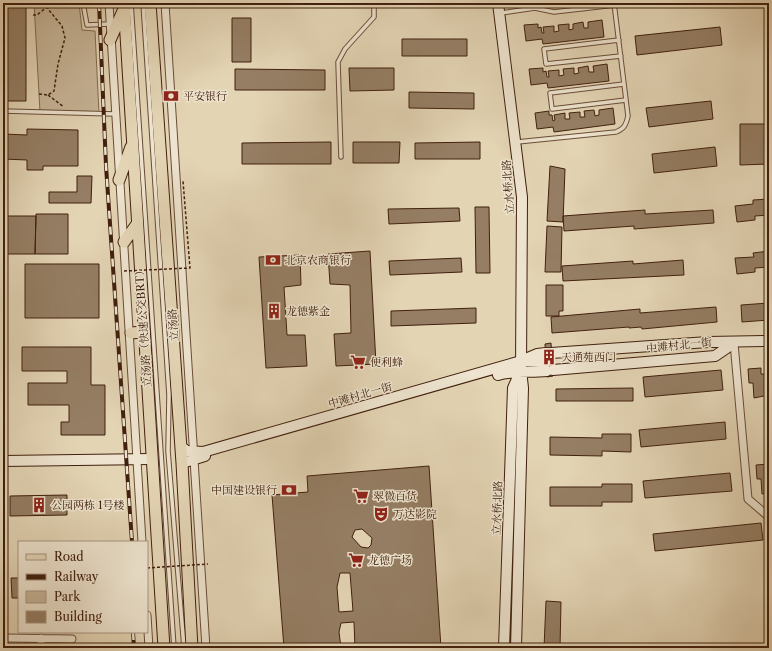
<svg xmlns="http://www.w3.org/2000/svg" width="772" height="651" viewBox="0 0 772 651" font-family="'Libre Caslon Text','Noto Serif SC',serif">
  <style>
    .green { fill: #c7b598; stroke: #846a53 }
    .building { fill: #957e64; stroke: #41200e; fill-rule: evenodd }
    .lines { fill: none; stroke-linecap: round; stroke-linejoin: round }
    .lane-casing { stroke: #6a4d38; stroke-width: 5.5 }
    .street-casing { stroke: #6a4d38; stroke-width: 9 }
    .secondary-casing { stroke: #41200e; stroke-width: 12 }
    .primary-casing { stroke: #41200e; stroke-width: 13 }
    .path { stroke: #41200e; stroke-width: 1.5; stroke-dasharray: 3 2; stroke-linecap: butt }
    .lane { stroke: #ede3ce; stroke-width: 3.5 }
    .street { stroke: #ede3ce; stroke-width: 7 }
    .secondary { stroke: #ede3ce; stroke-width: 10 }
    .primary { stroke: #e3d4b4; stroke-width: 11 }
    .rail-casing { stroke: #41200e; stroke-width: 4 }
    .rail { stroke: #ede3ce; stroke-width: 2.5; stroke-dasharray: 8; stroke-linecap: butt }
    .path-bridge { stroke: #41200e; stroke-width: 1.5; stroke-dasharray: 3 2; stroke-linecap: butt }
    .labels { text-anchor: middle; dominant-baseline: central; stroke-width: 3; stroke-linejoin: round; paint-order: stroke }
    .poi-label { font-size: 11px; fill: #41200e; stroke: #ede3ce; text-anchor: start }
    .street-label { font-size: 11px; fill: #41200e; stroke: #ede3ce }
  </style>
  <rect width="100%" height="100%" fill="#e3d4b4"/>
  <filter id="stains"><feTurbulence type="fractalNoise" baseFrequency=".005" numOctaves="4"/><feColorMatrix values="0 0 0 0 .2 0 0 0 0 .09 0 0 0 0 .02 0 0 0 .5 -.17"/></filter>
  <radialGradient id="worn" r=".72"><stop offset=".6" stop-color="#630" stop-opacity="0"/><stop offset="1" stop-color="#630" stop-opacity=".3"/></radialGradient>
  <path class="green" d="M34,3H79L82,30L95,31L99,114L40,112Z"/>
  <path class="building" d="M3,3H26V101H3Z
    M735,3H769V4H735Z
    M232,18H251V62H232Z
    M602,20L604,37L543,44L542,39L526,41L524,25L538,24V28L541,27L542,33H544L543,27L554,26V32L559,31L558,25L569,24V30L573,29V24L583,22L584,28H588V22Z
    M720,27L722,45L637,55L635,36Z
    M402,39H467V56H402Z
    M607,64L609,81L548,88L547,83L531,85L529,69L543,68V72L546,71L547,77H549L548,71L559,70V76L564,75L563,69L574,68V74L579,73L578,68L588,66L589,72H594L593,66Z
    M349,68H394V90L350,91Z
    M235,69L325,70V90H235Z
    M409,92L474,93V109L409,108Z
    M711,101L713,119L649,127L646,108Z
    M613,108L615,124L554,132L553,127L537,129L535,113L549,111V115H552L553,121L555,120L554,115L565,113V119H570L569,113L580,112V117H585L584,111L594,110L595,116L599,115V110Z
    M740,124H769V164L740,165Z
    M27,129L78,130V166H43V170H27V160L3,159V134L27,135Z
    M331,142V164H242V143Z
    M353,142H400L399,163H353Z
    M480,142V159H415V143Z
    M715,147L717,166L654,173L652,154Z
    M550,166L565,169L563,222L547,221Z
    M77,176H92L91,203H49V192H77Z
    M769,199V215L755,216V220L737,222L735,206L753,204V200Z
    M475,207H489L490,273H476Z
    M459,208L460,221L389,224L388,209Z
    M645,210V214L713,210L714,223L634,229V226L564,231L563,216Z
    M36,214H68V254H35Z
    M3,216H36L35,254H3Z
    M547,226L562,227L561,272H545Z
    M370,251L376,364L336,366L334,334L351,333L350,285L330,284L328,254Z
    M769,251V267L755,268V272L737,274L735,258L754,257L753,253Z
    M300,255L301,285L284,287L287,335H305L307,366L266,368L259,257Z
    M461,258L462,272L390,275L389,261Z
    M683,260L684,275L563,281L562,266L633,261V264Z
    M25,264H99V318H25Z
    M546,285H563V311H559V316H546Z
    M769,303V320L742,322L741,305Z
    M716,307L717,322L642,329L641,327L629,328V327L552,333L551,317L640,309V313Z
    M476,308V323L391,326V311Z
    M551,343L553,376L547,377L545,344Z
    M22,347H91V385H105V435H61V422H69V405H28V383H67V371H22Z
    M761,368V374H769V395L754,398L753,383H749L748,369Z
    M721,370L723,390L645,397L643,377Z
    M633,388V401H556V389Z
    M725,422L726,439L641,447L639,430Z
    M602,434H631V452L602,451V456L550,455V437L602,438Z
    M769,464V493L762,494L761,479H757L756,465Z
    M429,466L441,648H355L354,622L341,623L339,632L341,648H284L272,495L308,492L307,476ZM362,529L372,538L371,545L368,548L361,547L352,537L355,530ZM340,573H350L353,611L339,612L337,587Z
    M730,473L732,491L645,498L643,481Z
    M602,484H632V502H602V506H550V487H602Z
    M67,495V515L10,516V496Z
    M761,523L763,540L655,551L653,534Z
    M11,578H19V598H12Z
    M546,601L561,602L560,648H544Z"/>
  <g class="lines">
    <g class="lane-casing">
      <path id="lane" d="M83,3L87,25L109,24
        M131,3L174,648
        M143,3L169,395L168,451L184,648
        M535,8L542,3
        M501,13L535,8L554,12L615,5
        M619,40L544,49L546,64L621,56
        M624,84L550,93L552,109L626,100
        M3,111L115,114
        M517,142L616,132C624,129 626,125 628,116L614,3
        M341,157L338,62L345,49L374,17V3"/>
    </g>
    <g class="street-casing">
      <path id="street" d="M109,3L142,542
        M165,3L206,648
        M734,343L748,499L769,517
        M147,615L149,648
        M8,638L72,639
        M41,638V648"/>
    </g>
    <g class="secondary-casing">
      <path id="secondary" d="M498,3L522,197L521,370L523,388L516,648
        M551,353L708,342L769,341
        M523,360L537,354L546,353
        M553,370L715,356L734,343
        M498,375C515,370 530,373 547,371
        M181,447L187,451L203,452L521,361L546,362
        M3,461L151,459
        M182,463L205,456
        M504,648L513,388L521,370"/>
    </g>
    <g class="primary-casing">
      <path id="primary" d="M124,3L164,648
        M150,3L182,463L192,648
        M110,40L123,11
        M119,180L131,147
        M124,242L137,224
        M131,333L143,332"/>
    </g>
    <path class="path" d="M33,15H37L47,7
      M39,94L48,95L54,91L58,64L65,38L62,26L48,9L46,3
      M48,95L64,107"/>
    <use href="#lane" class="lane"/>
    <use href="#street" class="street"/>
    <use href="#secondary" class="secondary"/>
    <use href="#primary" class="primary"/>
    <g class="rail-casing">
      <path id="rail" d="M99,3L106,166L132,542
        M133,632L134,648"/>
    </g>
    <use href="#rail" class="rail"/>
    <path class="path-bridge" d="M124,271L190,268L183,181
      M147,568L208,564"/>
  </g>
  <defs>
    <g id="bank-bare" transform="scale(1.2)"><path d="M-6-4H6V4H-6ZM0-2.3a2.3 2.3 0 1 0 0 4.6a2.3 2.3 0 1 0 0-4.6Z" fill="#8f2418" stroke="#ede3ce" stroke-width="2.5" paint-order="stroke"/></g>
    <g id="building-bare" transform="scale(1.2)"><path d="M-4-6H4V6H1V3H-1V6H-4ZM-2.5-4.3h1.7v1.8h-1.7ZM.8-4.3h1.7v1.8H.8ZM-2.5-1h1.7V.8h-1.7ZM.8-1h1.7V.8H.8Z" fill="#8f2418" stroke="#ede3ce" stroke-width="2.5" paint-order="stroke"/></g>
    <g id="supermarket-bare" transform="scale(1.2)"><path d="M-6-5.5h2.5l.6 2H6L4.5 2H-2.5L-4.4-4H-6ZM-1.5 3.2a1.3 1.3 0 1 0 .1 0ZM3 3.2a1.3 1.3 0 1 0 .1 0Z" fill="#8f2418" stroke="#ede3ce" stroke-width="2.5" paint-order="stroke"/></g>
    <g id="theatre-bare" transform="scale(1.2)"><path d="M-5-5.5Q0-4 5-5.5V0Q5 5 0 6Q-5 5-5 0ZM-3.3-2.5H-1v1.5H-3.3ZM1-2.5H3.3v1.5H1ZM-2.8 1Q0 5.5 2.8 1Z" fill="#8f2418" stroke="#ede3ce" stroke-width="2.5" paint-order="stroke"/></g>
  </defs>
  <g fill-rule="evenodd">
    <use href="#bank-bare" x="171" y="96"/>
    <use href="#bank-bare" x="273" y="260"/>
    <use href="#building-bare" x="274" y="311"/>
    <use href="#building-bare" x="549" y="357"/>
    <use href="#supermarket-bare" x="358" y="362"/>
    <use href="#bank-bare" x="289" y="490"/>
    <use href="#supermarket-bare" x="361" y="496"/>
    <use href="#building-bare" x="39" y="505"/>
    <use href="#theatre-bare" x="381" y="514"/>
    <use href="#supermarket-bare" x="356" y="560"/>
  </g>
  <g class="labels">
    <g class="poi-label">
      <text x="183" y="96">平安银行</text>
      <text x="285" y="260">北京农商银行</text>
      <text x="286" y="311">龙德紫金</text>
      <text x="561" y="357">天通苑西门</text>
      <text x="370" y="362">便利蜂</text>
      <text x="277" y="490" text-anchor="end">中国建设银行</text>
      <text x="373" y="496">翠微百货</text>
      <text x="51" y="505">公园两栋 1号楼</text>
      <text x="393" y="514">万达影院</text>
      <text x="368" y="560">龙德广场</text>
    </g>
    <g class="street-label">
      <text transform="translate(508 187) rotate(-94)">立水桥北路</text>
      <text transform="translate(173 325) rotate(-94)">立汤路</text>
      <text transform="translate(143 326) rotate(-94)">立汤路（快速公交BRT）</text>
      <text transform="translate(679 345) rotate(-6)">中滩村北一街</text>
      <text transform="translate(360 395) rotate(-16)">中滩村北一街</text>
      <text transform="translate(497 508) rotate(-88)">立水桥北路</text>
    </g>
  </g>
  <rect width="772" height="651" fill="none" stroke="#e3d4b4" stroke-width="16"/>
  <rect x="4" y="4" width="764" height="643" fill="none" stroke="#41200e" stroke-width="2"/>
  <rect x="8" y="8" width="756" height="635" fill="none" stroke="#41200e"/>
  <rect x="18" y="541" width="130" height="92" fill="#ede3ce" stroke="#a89581"/>
  <rect x="26" y="554" width="20" height="6" fill="#e3d4b4" stroke="#a89581"/>
  <text x="54" y="561" font-size="12" fill="#41200e">Road</text>
  <rect x="26" y="574" width="20" height="6" fill="#41200e" stroke="#a89581"/>
  <text x="54" y="581" font-size="12" fill="#41200e">Railway</text>
  <rect x="26" y="591" width="20" height="12" fill="#c7b598" stroke="#a89581"/>
  <text x="54" y="601" font-size="12" fill="#41200e">Park</text>
  <rect x="26" y="611" width="20" height="12" fill="#957e64" stroke="#a89581"/>
  <text x="54" y="621" font-size="12" fill="#41200e">Building</text>
  <rect width="100%" height="100%" filter="url(#stains)"/>
  <rect width="100%" height="100%" fill="url(#worn)"/>
</svg>
